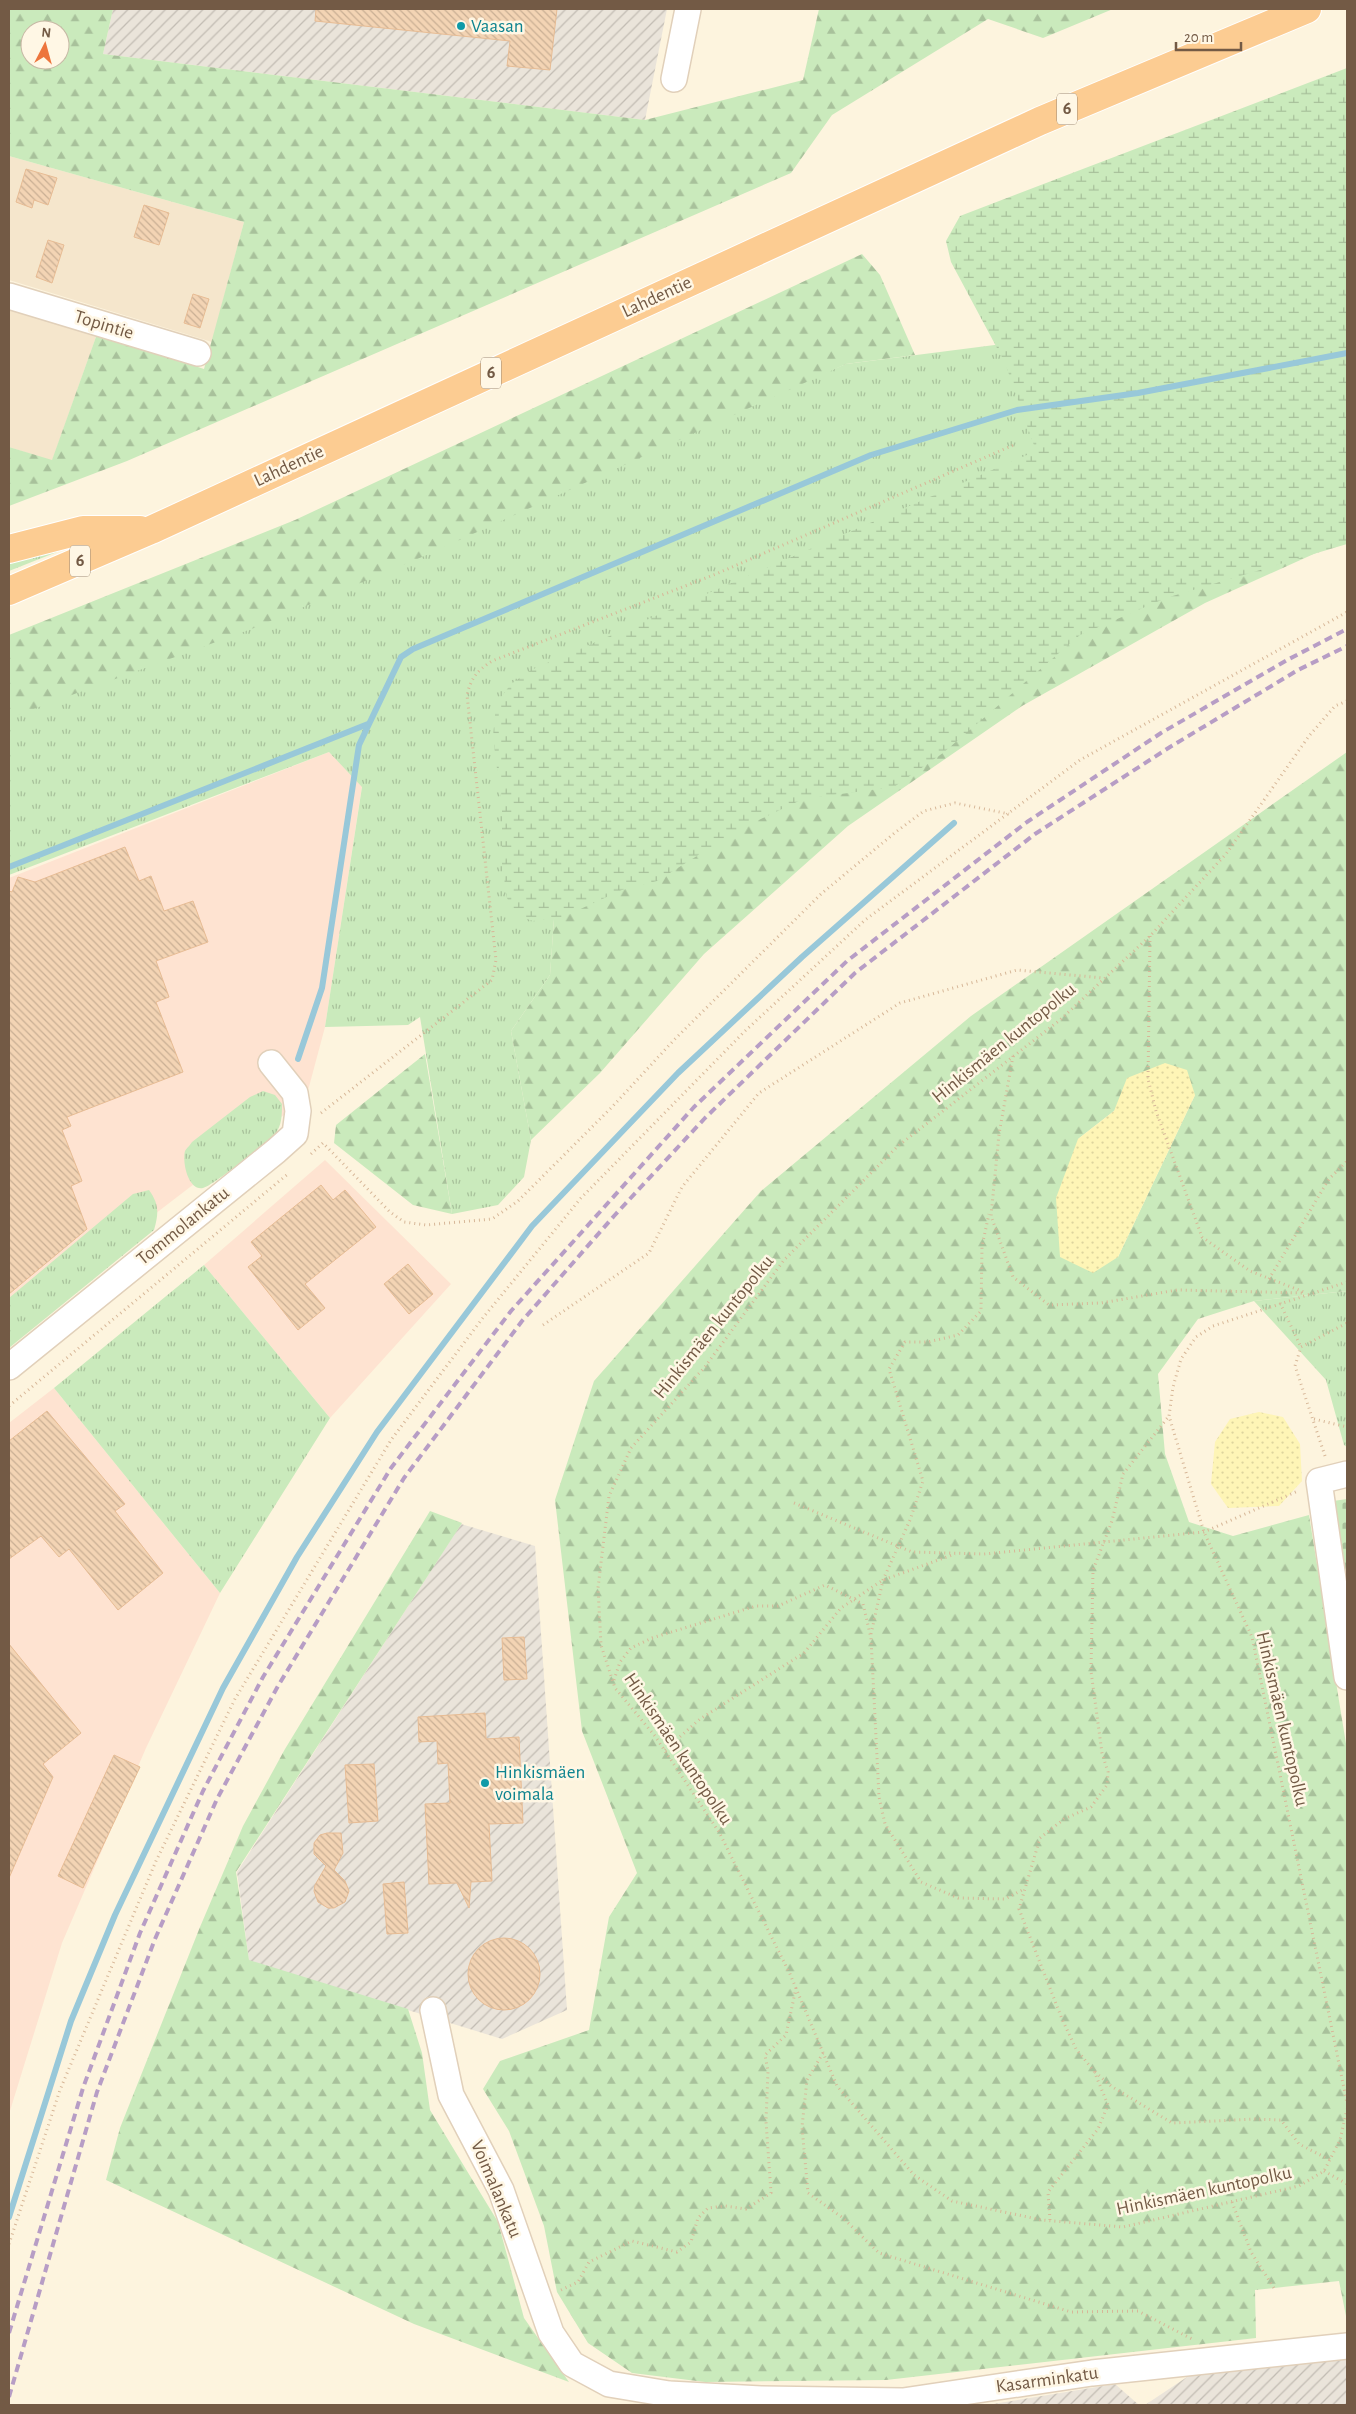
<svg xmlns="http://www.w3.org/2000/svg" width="1356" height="2414" viewBox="0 0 1356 2414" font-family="'Alegreya Sans',sans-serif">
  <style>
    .residential { fill: #f5e6cc }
    .commercial { fill: #fee3d1 }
    .industrial { fill: url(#industrial-furrows) }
    .grass { fill: url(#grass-tufts) }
    .forest { fill: url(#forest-firs); fill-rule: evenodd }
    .wetland { fill: url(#wetland-marsh) }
    .sand { fill: url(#sand-dots) }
    .cemetery { fill: url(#cemetery-stones) }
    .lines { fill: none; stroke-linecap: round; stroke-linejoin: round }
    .stream { stroke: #98c8d9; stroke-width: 6 }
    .building { fill: url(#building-back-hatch); stroke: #e7bc94 }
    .minor-casing { stroke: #e1d0ba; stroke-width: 28 }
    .trunk-casing { stroke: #fff; stroke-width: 30 }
    .path { stroke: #d7b798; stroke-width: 3; stroke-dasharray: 1 4; stroke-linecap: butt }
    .minor { stroke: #fff; stroke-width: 25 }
    .trunk { stroke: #fccc92; stroke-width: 28 }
    .rail { stroke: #b79dc5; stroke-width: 4; stroke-dasharray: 8 5; stroke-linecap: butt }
    .culture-dot { fill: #0f9aa8; stroke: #fff7e5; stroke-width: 2 }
    .labels { text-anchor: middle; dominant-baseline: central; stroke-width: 5; stroke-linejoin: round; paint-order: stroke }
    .shield { fill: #fff7e5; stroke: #9d8975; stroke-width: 1 }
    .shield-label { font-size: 18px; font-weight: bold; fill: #735a45 }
    .culture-label { font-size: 19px; fill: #0d838f; stroke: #fff7e5; text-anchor: start }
    .street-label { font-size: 19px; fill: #735a45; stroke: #fff7e5 }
  </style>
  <defs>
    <pattern id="industrial-furrows" width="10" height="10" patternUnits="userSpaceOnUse" patternTransform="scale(1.25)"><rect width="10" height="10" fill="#eae4da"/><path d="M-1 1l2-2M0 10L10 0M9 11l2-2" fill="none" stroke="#c2bcb3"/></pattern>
    <pattern id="grass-tufts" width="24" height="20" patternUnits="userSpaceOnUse" patternTransform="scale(1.25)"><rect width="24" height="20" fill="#caeabc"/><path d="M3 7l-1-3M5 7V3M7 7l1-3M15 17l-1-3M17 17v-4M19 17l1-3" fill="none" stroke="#a8c19b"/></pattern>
    <pattern id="forest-firs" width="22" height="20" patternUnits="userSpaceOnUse" patternTransform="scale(1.25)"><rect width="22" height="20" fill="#caeabc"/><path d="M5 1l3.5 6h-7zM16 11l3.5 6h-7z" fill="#a8c19b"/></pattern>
    <pattern id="wetland-marsh" width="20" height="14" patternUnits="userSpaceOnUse" patternTransform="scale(1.25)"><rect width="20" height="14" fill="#caeabc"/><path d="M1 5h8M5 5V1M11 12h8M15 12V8" fill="none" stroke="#a8c19b"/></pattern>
    <pattern id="sand-dots" width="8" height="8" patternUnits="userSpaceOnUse" patternTransform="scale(1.25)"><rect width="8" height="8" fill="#fef5b6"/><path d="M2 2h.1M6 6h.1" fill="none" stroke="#ddd49e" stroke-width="1.8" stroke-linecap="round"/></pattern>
    <pattern id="cemetery-stones" width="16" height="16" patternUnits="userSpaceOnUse" patternTransform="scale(1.25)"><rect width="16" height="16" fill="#caeabc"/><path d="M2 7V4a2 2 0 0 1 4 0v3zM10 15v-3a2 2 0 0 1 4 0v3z" fill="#a8c19b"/></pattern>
    <pattern id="building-back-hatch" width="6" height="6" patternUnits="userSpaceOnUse" patternTransform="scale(1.25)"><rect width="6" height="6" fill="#f3d4b4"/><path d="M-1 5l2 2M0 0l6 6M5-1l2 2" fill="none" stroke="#c9af94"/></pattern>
  </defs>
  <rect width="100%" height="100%" fill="#fdf4de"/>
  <path class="residential" d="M9,156L244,222L212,342L9,280Z
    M9,307L97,334L52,461L9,447Z"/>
  <path class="commercial" d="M329,752L362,786L325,1027L306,1098L9,1326V878Z
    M325,1160L451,1284L330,1418L204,1265Z
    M54,1388L220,1593L146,1748L62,1943L9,2114V1423Z"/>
  <path class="industrial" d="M113,9H667L645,120L103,54Z
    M461,1524L535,1546L567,2010L502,2039L249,1961L237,1872Z
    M1347,2358V2405H1145L1196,2371Z
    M1115,2384L1139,2405H987Z"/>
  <path class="grass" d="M1347,300L555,905L550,975L511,1031L531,1140L524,1177L498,1205L452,1214L420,1017L408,1025L325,1027L362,787L329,752L9,875V712L846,364Z
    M62,550L9,571V563Z
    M263,1091L275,1095L282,1104C282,1114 282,1126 275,1134C268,1142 211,1187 203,1188C188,1191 182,1162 185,1151C187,1148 191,1144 192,1142L250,1097Z
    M149,1190C159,1204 159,1213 154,1230L9,1348V1298L133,1194Z
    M204,1265L330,1418L220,1593L54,1388Z
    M1347,1291V1447L1344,1445L1326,1380L1254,1301Z"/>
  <path class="forest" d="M9,9H113L103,54L645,120L803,80L819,9H1113L1043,38L988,19L832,115L791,173L127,461L9,506V447L52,460L97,334L204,369L244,222L9,156ZM30,30H60V60H30Z
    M862,254L880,275L915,355L846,364L429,554L254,628L9,718V635L295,520Z
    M1076,457L1347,539L1205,603L1022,706L848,826L704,954L600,1073L531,1140L511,1031L550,975L555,905Z
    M1347,752V1291L1254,1301L1198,1319L1158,1374L1165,1454L1189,1522L1233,1536L1309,1515L1347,1750V2321L1339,2281L1255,2290L1256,2338L886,2380L705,2382L632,2373L588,2343L557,2292L544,2226L509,2131L483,2089L500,2061L589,2030L609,1917L637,1873L582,1731L555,1500L594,1381L761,1191L971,1016ZM1195,1095L1118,1257L1078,1139L1114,1111Z
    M425,1054L452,1214L413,1205L334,1143L336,1125Z
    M430,1511L462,1523L236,1872L249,1960L408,2009L422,2053L430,2110L498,2222L524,2318L569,2382L414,2324L106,2180L120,2128L200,1927L243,1826L285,1749Z"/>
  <path class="wetland" d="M1347,68V544L1166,598L1080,635L943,753L894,787L803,799L740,829L657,881L622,890L563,917L533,921L516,915L507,898L502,864V808L493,737L496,704L511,684L531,670L1036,451L1005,363L951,262L946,241L960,216Z"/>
  <path class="sand" d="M1165,1063L1187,1070L1195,1095L1118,1257L1093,1273L1060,1257L1056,1198L1078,1139L1114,1111L1127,1078Z
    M1259,1412L1283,1417L1300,1444L1302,1481L1279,1506L1228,1508L1211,1484L1215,1442L1230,1419Z"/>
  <path class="cemetery" d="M1347,1499V1598L1333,1501Z"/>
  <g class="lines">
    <path class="stream" d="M9,867L368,724
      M298,1059L322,988L359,745L401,657L413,649L871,455L1017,410L1138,393L1347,353
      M9,2217L71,2021L115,1915L223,1688L297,1557L377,1432L532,1226L678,1073L802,957L954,823"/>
  </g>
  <path class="building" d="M316,9H557L550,70L507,66L510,41L315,21Z
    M26,169L57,178L48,205L34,200L32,208L16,202Z
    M144,205L169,213L159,245L134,237Z
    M48,240L64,245L52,283L36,277Z
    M193,294L209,299L200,328L184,323Z
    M125,847L139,881L151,876L164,911L193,901L208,942L156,961L169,997L156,1002L183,1072L67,1117L71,1126L62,1130L82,1181L71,1186L87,1229L9,1294V891L12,892L18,877L35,882Z
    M321,1185L333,1200L345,1190L376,1227L305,1284L325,1308L298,1330L248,1267L262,1256L251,1242Z
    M408,1264L433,1294L409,1314L384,1284Z
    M47,1411L125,1504L115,1511L163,1573L118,1610L69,1549L59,1557L41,1536L9,1559V1441Z
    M524,1637L527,1679L504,1680L502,1638Z
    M9,1644L81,1733L43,1764L53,1777L9,1878Z
    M485,1713L486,1739L519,1737L523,1823L489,1824L492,1881L471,1882L469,1908L457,1883L429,1884L425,1804L450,1803L448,1763L438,1764L437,1741L419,1742L418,1717Z
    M114,1755L140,1767L83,1888L58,1876Z
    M374,1764L378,1821L349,1823L345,1765Z
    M327,1833H341L343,1853L334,1870L345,1881L349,1891L345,1902L334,1908H328L318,1902L314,1891L315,1885L326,1866L314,1854V1843L320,1835Z
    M404,1882L408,1933L387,1934L383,1884Z
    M468 1974a36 36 0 1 1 72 0a36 36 0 1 1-72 0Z"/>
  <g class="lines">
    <g class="minor-casing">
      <path id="minor" d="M674,79L688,9
        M9,296L198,353
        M9,1367L276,1151L295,1134L298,1111L295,1093L271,1063
        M1347,1474L1319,1481L1347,1677
        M433,2010L451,2095L501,2190L551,2333L572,2364L609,2384L669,2394L761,2399L903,2401L1092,2373L1347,2346"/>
    </g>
    <g class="trunk-casing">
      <path id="trunk" d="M9,549L83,530H140
        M9,591L151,530L1040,121L1307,9"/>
    </g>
    <path class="path" d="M1347,701L1335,706L1309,736L1226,854L1150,936L1060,1020L898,1146L784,1260L704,1368L631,1448L609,1496L598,1588L601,1645L615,1688L655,1736L719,1832L790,1974L837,2086L914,2175L952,2201L1042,2220L1123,2227L1299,2186L1324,2171L1340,2140L1347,2109
      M1150,936L1148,1079L1156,1111L1202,1237L1250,1271L1304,1292
      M1013,1056L999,1134L991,1216L1013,1277L1049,1305L1101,1303L1177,1290L1304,1293
      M321,1113L492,980L496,960L467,695C471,678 477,671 492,661L716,574L1016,444
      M311,1154L323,1143L390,1212L404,1222L426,1225L492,1219L518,1201L612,1107L674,1040L821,894L897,831L924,811L955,803L1009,814
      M1269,1279L1329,1179L1347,1161
      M1347,1282L1213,1326L1196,1337L1181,1359L1173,1387L1169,1416L1204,1532L1252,1637L1347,2103
      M1280,1303L1301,1347
      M543,1325L649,1253L682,1187L759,1093L900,1003L1017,970L1103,978
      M9,1406L289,1173
      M1314,1419L1347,1427
      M1325,1456L1295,1366L1301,1347L1347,1323
      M794,1503L912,1552L984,1554L1204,1532L1298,1491
      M871,1634L883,1580L910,1520L923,1481L889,1369L905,1342H928L958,1335L981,1311L982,1246L989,1214
      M614,1680L620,1662L631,1648L652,1638L756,1606H778L825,1585L863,1604L871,1638L879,1797L885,1824L921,1882L958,1898L1005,1899L1024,1889
      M665,1750L700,1719L804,1653L841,1608L883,1580L955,1554
      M823,2053L807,2080L802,2127L808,2193L843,2218L879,2253L1071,2312L1138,2311L1192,2339
      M1095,2072L1111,2086L1172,2123L1254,2119L1281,2120L1299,2144L1330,2160
      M1324,2171L1347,2184
      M1232,2202L1251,2252L1274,2288
      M1050,2220L1048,2192L1098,2129L1108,2105L1094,2071L1076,2049L1062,2019L1019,1909L1040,1838L1064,1819L1091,1807L1107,1785L1108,1772L1102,1753L1091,1671L1093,1570L1112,1521L1123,1474L1169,1416
      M9,2244L60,2090L156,1861L235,1699L391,1440L482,1319L581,1198L745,1031L865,920L1080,760L1347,612
      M561,2290L578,2282L589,2262L632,2241L677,2252L691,2242L698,2218L708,2208L725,2206L746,2209L771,2193L766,2121L768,2071L765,2055L786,2035L796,1988"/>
    <use href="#minor" class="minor"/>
    <use href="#trunk" class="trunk"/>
    <path class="rail" d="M9,2333L83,2088L140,1933L203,1791L263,1677L391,1468L511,1311L694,1107L847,961L1027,822L1161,733L1289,659L1347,629
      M9,2397L97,2092L155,1939L217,1799L278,1686L404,1478L522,1321L614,1216L705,1118L855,973L1035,834L1170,747L1298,670L1347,646"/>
  </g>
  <g class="culture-dot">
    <circle cx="461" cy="26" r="5"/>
    <circle cx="485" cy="1783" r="5"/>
  </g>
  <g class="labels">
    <g class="shield">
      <rect x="1057" y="93.5" width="20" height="31" rx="4"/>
      <rect x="481" y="357.5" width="20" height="31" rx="4"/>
      <rect x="70" y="545.5" width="20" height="31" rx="4"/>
    </g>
    <g class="shield-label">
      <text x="1067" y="109">6</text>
      <text x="491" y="373">6</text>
      <text x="80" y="561">6</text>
    </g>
    <g class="culture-label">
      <text x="471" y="26">Vaasan</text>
      <text x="495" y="1772">Hinkismäen<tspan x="495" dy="22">voimala</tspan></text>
    </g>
    <g class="street-label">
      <text transform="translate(657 297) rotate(-25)">Lahdentie</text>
      <text transform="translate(104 325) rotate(17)">Topintie</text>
      <text transform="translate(289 466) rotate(-25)">Lahdentie</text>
      <text transform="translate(1004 1043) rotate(-39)">Hinkismäen kuntopolku</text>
      <text transform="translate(183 1226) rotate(-39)">Tommolankatu</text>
      <text transform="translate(714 1327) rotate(-51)">Hinkismäen kuntopolku</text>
      <text transform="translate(1282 1719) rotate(77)">Hinkismäen kuntopolku</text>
      <text transform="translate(678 1749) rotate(56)">Hinkismäen kuntopolku</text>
      <text transform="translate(496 2189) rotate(67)">Voimalankatu</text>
      <text transform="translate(1204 2191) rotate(-12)">Hinkismäen kuntopolku</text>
      <text transform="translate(1047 2380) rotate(-8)">Kasarminkatu</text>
    </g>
  </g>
  <rect width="1356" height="2414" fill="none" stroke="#735a45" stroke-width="20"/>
  <g transform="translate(45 45) rotate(6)"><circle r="24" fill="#fff7e5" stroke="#c7b8a5"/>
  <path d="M0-4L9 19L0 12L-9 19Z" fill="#ed753d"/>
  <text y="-8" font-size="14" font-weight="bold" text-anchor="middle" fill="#735a45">N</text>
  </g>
  <path d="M1176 42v8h65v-8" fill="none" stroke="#735a45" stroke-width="2.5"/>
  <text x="1184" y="42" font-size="15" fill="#735a45" stroke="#fff7e5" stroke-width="4" paint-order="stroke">20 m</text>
</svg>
